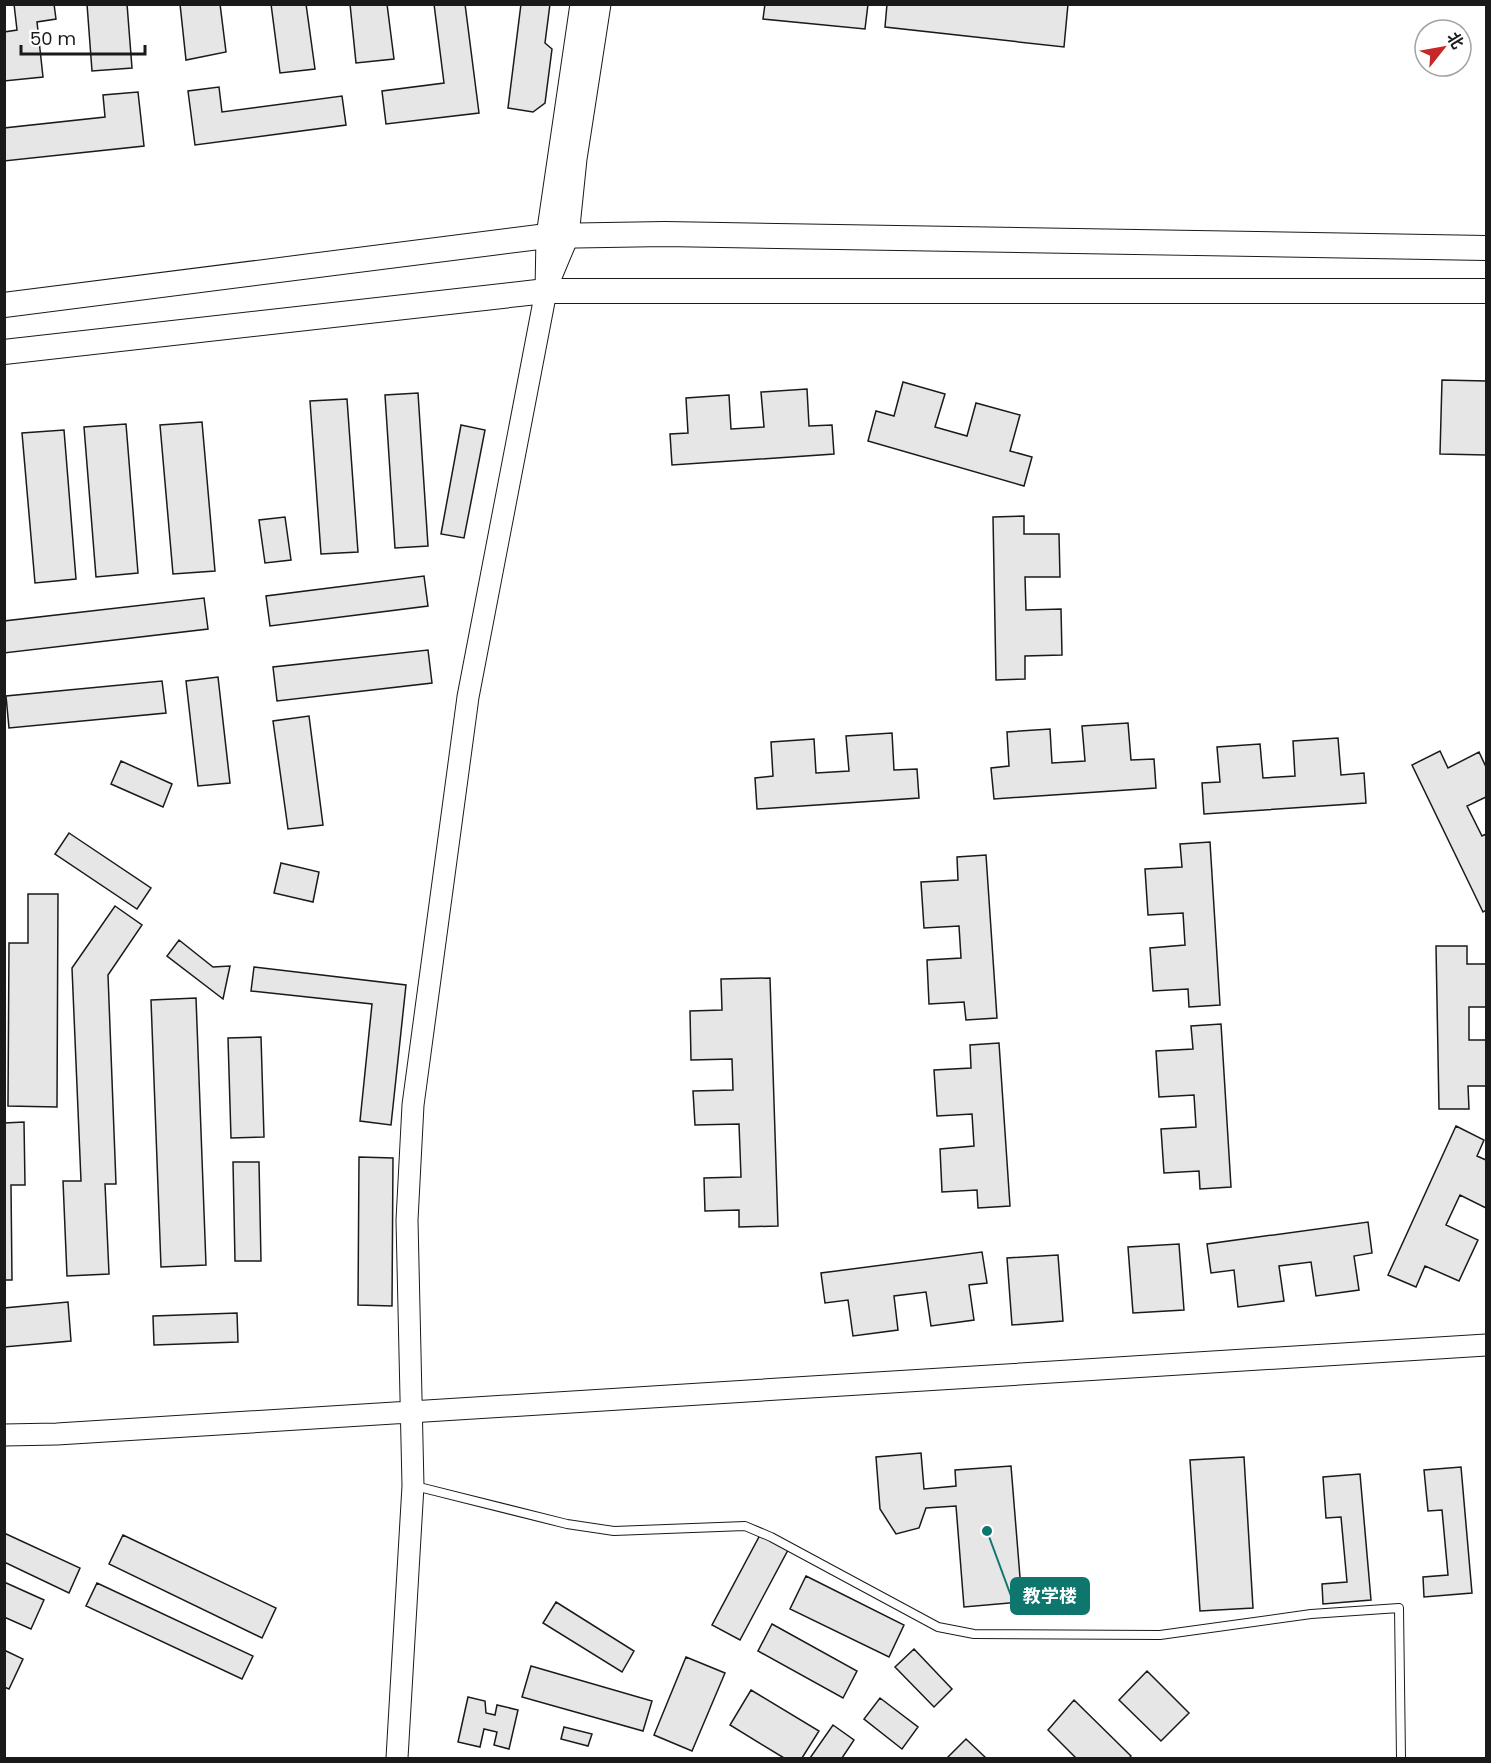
<svg xmlns="http://www.w3.org/2000/svg" width="1491" height="1763" viewBox="0 0 1491 1763" font-family="Poppins,'Noto Sans SC',sans-serif">
  <style>
    .building { fill: #e6e6e6; stroke: #1a1a1a; stroke-width: 1.5 }
    .lines { fill: none; stroke-linecap: round; stroke-linejoin: round }
    .lane-casing { stroke: #1a1a1a; stroke-width: 10 }
    .secondary-casing { stroke: #1a1a1a; stroke-width: 23 }
    .primary-casing { stroke: #1a1a1a; stroke-width: 26 }
    .lane { stroke: #fff; stroke-width: 8 }
    .secondary { stroke: #fff; stroke-width: 21 }
    .primary { stroke: #fff; stroke-width: 24 }
    .leader { fill: none; stroke: #0f766e; stroke-width: 2 }
    .callout-dot { fill: #0f766e; stroke: #fff; stroke-width: 2 }
    .callout { fill: #0f766e; stroke: #0f766e; stroke-width: 2 }
    .callout-label { font-size: 18px; text-anchor: middle; font-weight: bold; fill: #fff }
  </style>
  <rect width="100%" height="100%" fill="#fff"/>
  <path class="building" d="M14,4H54L56,19L37,22L43,77L4,81V32L17,30Z
    M87,4H127L132,68L92,71Z
    M180,4H220L226,52L186,60Z
    M271,4H306L315,69L280,73Z
    M350,4H387L394,59L356,63Z
    M434,4H465L479,113L386,124L382,91L444,83Z
    M521,4H550L545,43L552,49L545,103L533,112L508,108Z
    M765,4H868L865,29L763,19Z
    M887,4H1068L1064,47L885,27Z
    M219,87L222,112L342,96L346,125L195,145L188,91Z
    M138,92L144,146L4,161V128L105,117L103,95Z
    M1442,380L1486,381V455L1440,454Z
    M903,382L945,394L935,427L967,436L976,403L1020,415L1010,451L1032,457L1024,486L868,441L876,411L894,416Z
    M807,389L809,426L832,425L834,454L672,465L670,434L688,433L686,398L729,395L731,429L764,427L761,392Z
    M418,393L428,546L395,548L385,395Z
    M347,399L358,552L321,554L310,401Z
    M202,422L215,571L173,574L160,425Z
    M126,424L138,573L96,577L84,427Z
    M461,425L485,430L464,538L441,534Z
    M64,430L76,579L35,583L22,433Z
    M1024,516V534H1059L1060,577H1025L1026,610L1061,609L1062,655L1025,656V679L996,680L993,517Z
    M285,517L291,560L265,563L259,520Z
    M424,576L428,606L270,626L266,596Z
    M204,598L208,629L4,653V621Z
    M428,650L432,683L277,701L273,667Z
    M218,677L230,783L198,786L186,681Z
    M162,681L166,713L9,728L6,696Z
    M309,716L323,825L288,829L273,721Z
    M1128,723L1131,760L1154,759L1156,788L994,799L991,768L1009,766L1007,732L1050,729L1052,763L1085,761L1082,726Z
    M892,733L894,770L917,769L919,798L757,809L755,778L773,776L771,742L814,739L816,773L849,771L846,736Z
    M1338,738L1341,775L1364,773L1366,803L1204,814L1202,783L1220,782L1217,747L1260,744L1263,778L1295,776L1293,741Z
    M1440,751L1448,768L1479,752L1486,767V797L1467,806L1482,836L1486,834V910L1483,912L1412,765Z
    M121,761L172,784L163,807L111,784Z
    M69,833L151,888L137,909L55,854Z
    M1210,842L1220,1005L1189,1007L1188,989L1153,991L1150,948L1185,945L1183,913L1148,915L1145,869L1182,867L1180,844Z
    M986,855L997,1018L966,1020L964,1002L929,1004L927,960L961,958L959,926L924,928L921,882L958,880L957,857Z
    M281,863L319,872L313,902L274,893Z
    M28,894H58L57,1107L8,1106L9,943H28Z
    M115,906L142,925L108,975L116,1184H105L109,1274L67,1276L63,1181H81L72,968Z
    M179,940L213,967L230,966L223,999L167,956Z
    M1436,946H1467V964H1486V1007H1469V1040H1486V1086H1468L1469,1109H1439Z
    M254,967L406,985L391,1125L360,1121L372,1004L251,991Z
    M770,978L778,1226L739,1227V1210L705,1211L704,1178L741,1177L739,1124L695,1125L693,1091L733,1090L732,1059L691,1060L690,1011L722,1010L721,979Z
    M196,998L206,1265L161,1267L151,1000Z
    M1221,1024L1231,1187L1200,1189L1199,1171L1164,1173L1161,1129L1196,1127L1194,1095L1159,1097L1156,1051L1193,1049L1191,1026Z
    M261,1037L264,1137L231,1138L228,1038Z
    M999,1043L1010,1206L978,1208L977,1190L942,1192L940,1149L974,1146L972,1114L937,1116L934,1070L971,1068L970,1045Z
    M24,1122L25,1185H11L12,1280H4V1123Z
    M1456,1126L1484,1140L1477,1156L1486,1160V1208L1460,1195L1446,1225L1478,1240L1459,1281L1425,1266L1416,1287L1388,1275Z
    M359,1157L393,1158L392,1306L358,1305Z
    M233,1162H259L261,1261H235Z
    M1368,1222L1372,1253L1354,1256L1359,1290L1316,1296L1311,1262L1279,1266L1284,1301L1238,1307L1234,1270L1211,1273L1207,1244Z
    M1179,1244L1184,1310L1133,1313L1128,1247Z
    M982,1252L987,1283L969,1285L974,1320L931,1326L926,1292L894,1296L898,1330L853,1336L848,1300L825,1303L821,1273Z
    M1058,1255L1063,1321L1012,1325L1007,1258Z
    M68,1302L71,1341L4,1347V1308Z
    M237,1313L238,1342L154,1345L153,1316Z
    M921,1453L924,1489L956,1486L955,1470L1011,1466L1022,1602L964,1607L956,1506L926,1508L919,1528L896,1534L880,1509L876,1457Z
    M1244,1457L1253,1608L1200,1611L1190,1460Z
    M1461,1467L1472,1593L1424,1597L1423,1577L1448,1575L1442,1510L1428,1511L1424,1470Z
    M1360,1474L1371,1600L1323,1604L1322,1584L1347,1582L1341,1517L1326,1518L1323,1477Z
    M4,1533L80,1568L69,1593L4,1562Z
    M123,1535L276,1608L262,1638L109,1564Z
    M760,1535L788,1550L740,1640L712,1625Z
    M806,1576L904,1625L889,1657L790,1609Z
    M4,1582L44,1600L31,1629L4,1617Z
    M97,1583L253,1656L242,1679L86,1606Z
    M556,1602L634,1651L622,1672L543,1623Z
    M772,1624L857,1671L843,1698L758,1651Z
    M914,1649L952,1689L934,1707L895,1667Z
    M4,1650L23,1659L9,1689L4,1687Z
    M686,1657L725,1673L692,1751L654,1735Z
    M531,1666L652,1701L643,1731L522,1697Z
    M1147,1671L1189,1713L1161,1741L1119,1700Z
    M751,1690L819,1731L802,1758H784L730,1725Z
    M468,1697L485,1701L486,1713L495,1715L497,1705L518,1710L509,1749L494,1745L497,1732L484,1729L480,1747L458,1742Z
    M880,1698L918,1727L902,1749L864,1719Z
    M1074,1700L1131,1756L1129,1758H1076L1048,1730Z
    M833,1725L854,1740L842,1758H810Z
    M564,1727L592,1734L588,1746L561,1739Z
    M966,1739L986,1758H947Z"/>
  <g class="lines">
    <g class="lane-casing">
      <path id="lane" d="M415,1486L567,1524L614,1531L745,1526L771,1537L938,1627L974,1634L1160,1635L1311,1614L1399,1608L1401,1758"/>
    </g>
    <g class="secondary-casing">
      <path id="secondary" d="M550,279L568,236L576,159L600,4
        M4,1435L57,1434L1486,1345
        M397,1758L413,1486L407,1220L413,1105L468,697L546,291L547,236L581,4"/>
    </g>
    <g class="primary-casing">
      <path id="primary" d="M4,305L547,236L665,234L1486,248
        M4,352L546,291H1486"/>
    </g>
    <use href="#lane" class="lane"/>
    <use href="#secondary" class="secondary"/>
    <use href="#primary" class="primary"/>
  </g>
  <path class="leader" d="M987 1531L1011 1596"/>
  <circle class="callout-dot" cx="987" cy="1531" r="6"/>
  <rect class="callout" x="1011" y="1578" width="78" height="36" rx="6"/>
  <g class="callout-label">
    <text x="1050" y="1602">教学楼</text>
  </g>
  <rect width="1491" height="1763" fill="none" stroke="#1a1a1a" stroke-width="12"/>
  <g transform="translate(1443 48) rotate(59)"><circle r="28" fill="#ffffff" stroke="#a3a3a3" stroke-width="1.5"/>
  <path d="M0-4.5L10 22L0 15L-10 22Z" fill="#c62828"/>
  <text y="-9" font-size="16" font-weight="bold" text-anchor="middle" fill="#1a1a1a">北</text>
  </g>
  <path d="M21 45v9h124v-9" fill="none" stroke="#1a1a1a" stroke-width="3"/>
  <text x="30" y="45" font-size="18" fill="#1a1a1a" stroke="#ffffff" stroke-width="4.5" paint-order="stroke">50 m</text>
</svg>
